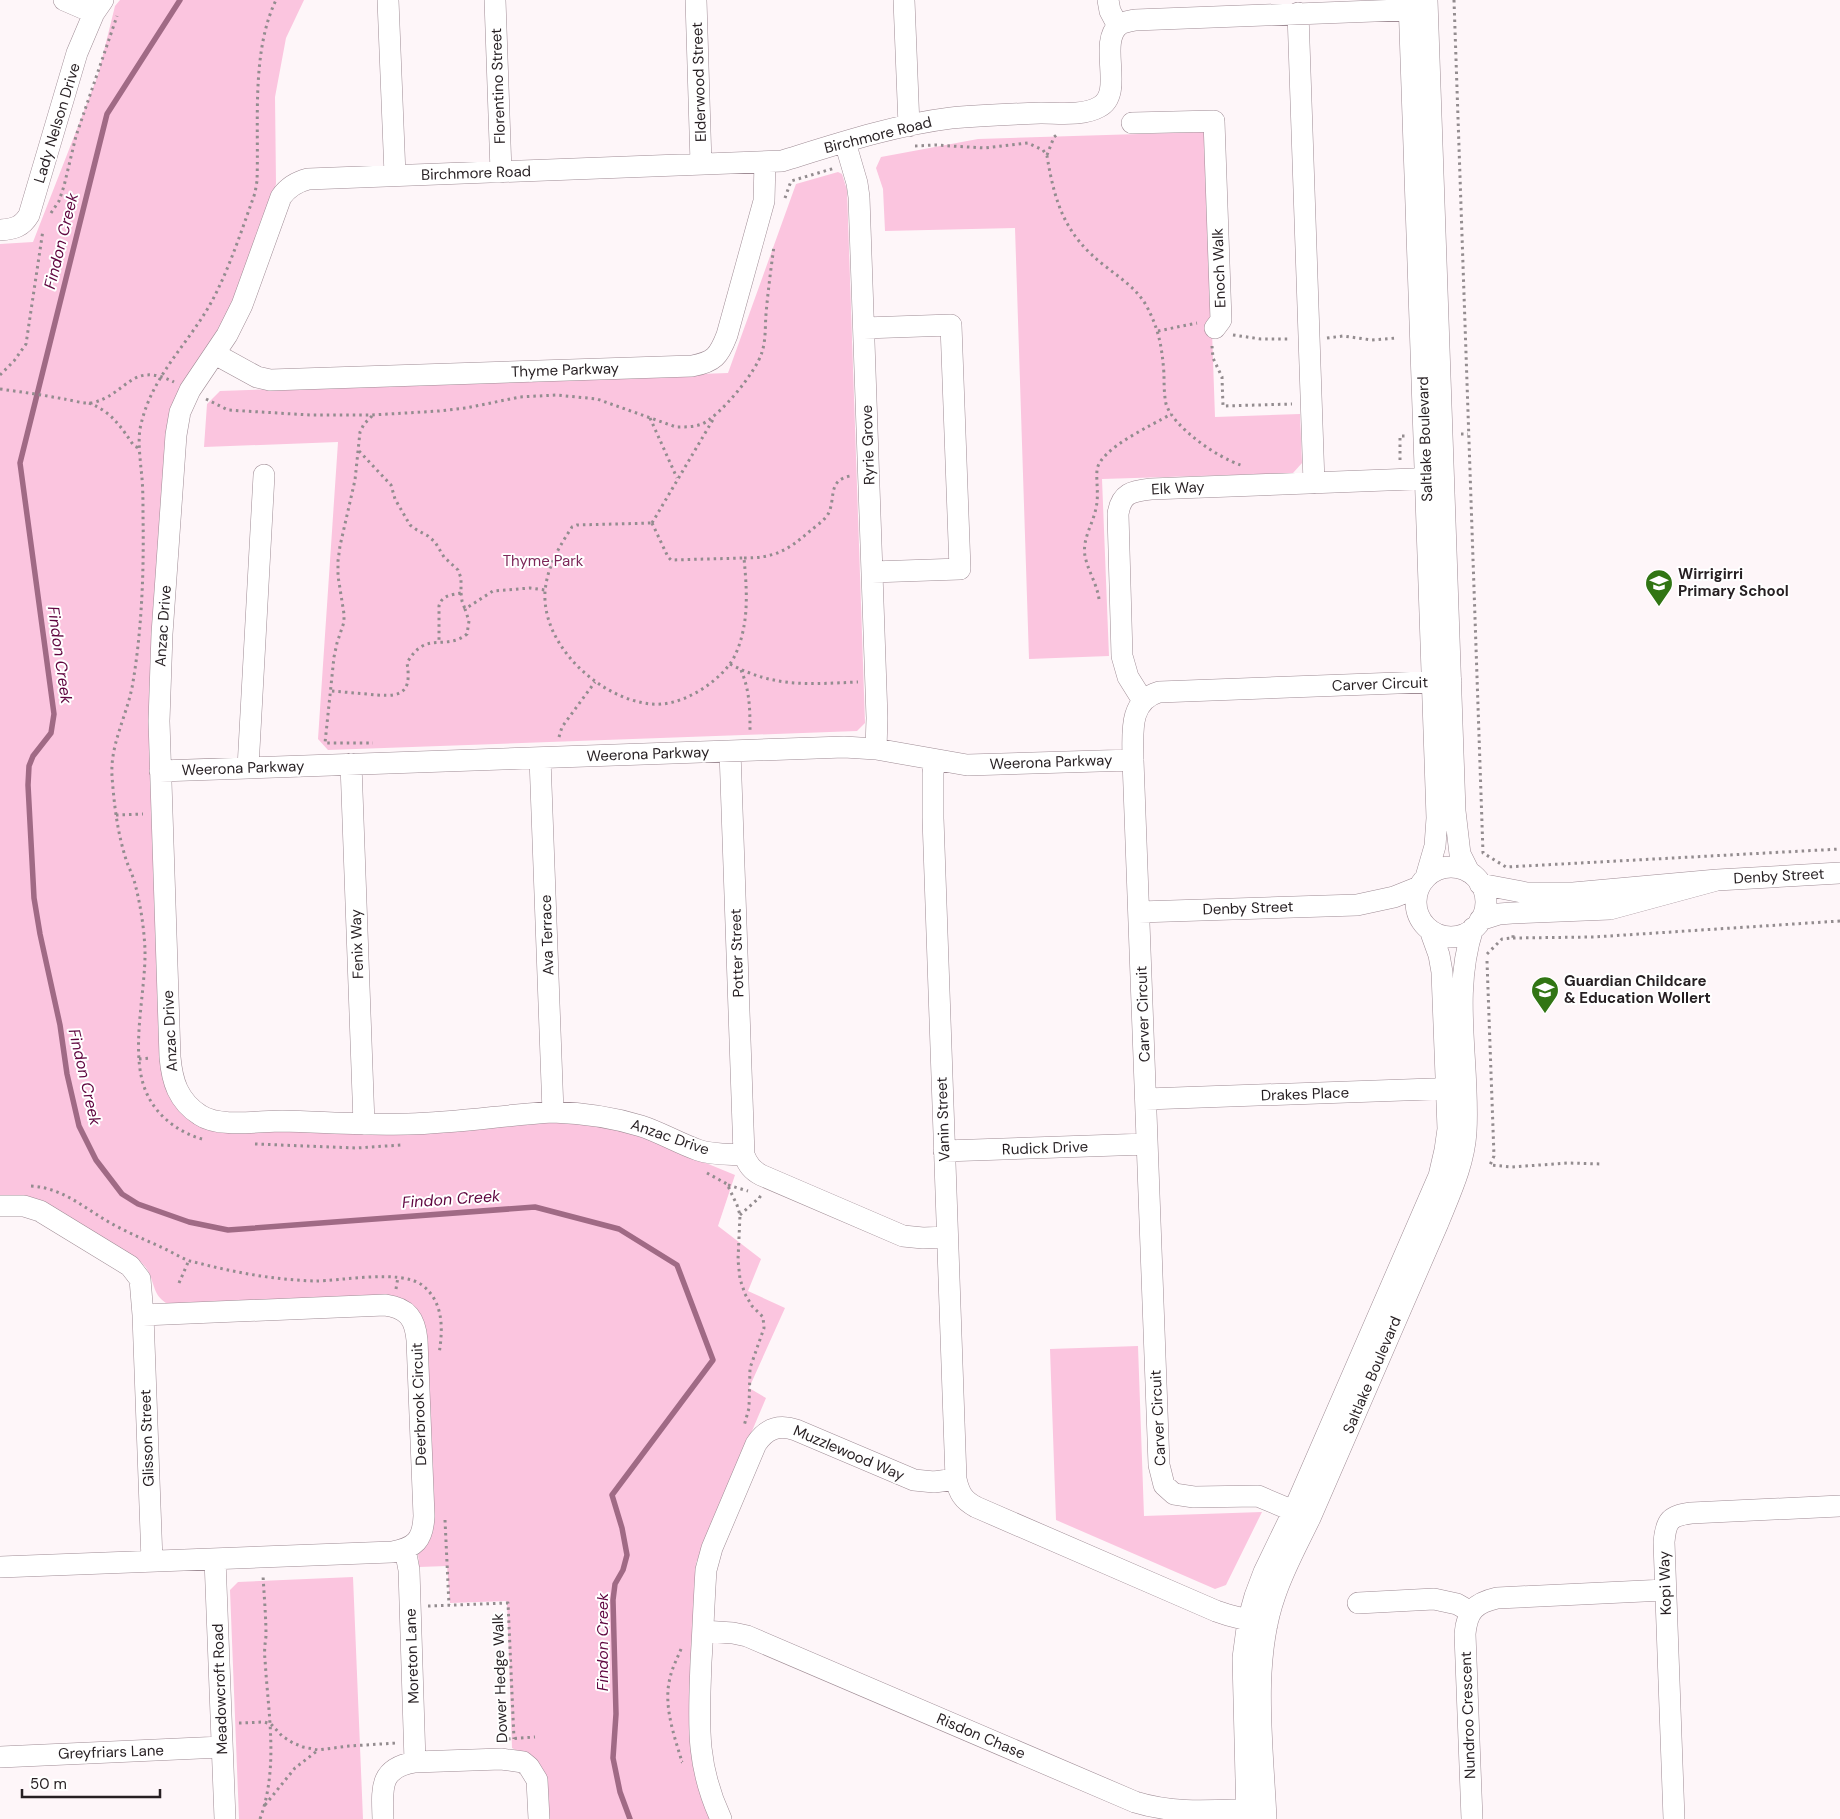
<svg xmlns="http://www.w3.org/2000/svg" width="1840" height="1819" viewBox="0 0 1840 1819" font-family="'DM Sans',sans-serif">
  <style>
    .green { fill: #fbc5df }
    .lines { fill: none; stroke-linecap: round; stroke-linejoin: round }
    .stream { stroke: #a06a85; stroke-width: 5.5 }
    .minor-casing { stroke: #9f8c95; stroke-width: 22 }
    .path { stroke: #938c8f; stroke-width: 3; stroke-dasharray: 2.5 4; stroke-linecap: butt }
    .minor { stroke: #fff; stroke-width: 21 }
    .labels { text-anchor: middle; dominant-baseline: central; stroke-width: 4; stroke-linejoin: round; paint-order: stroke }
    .street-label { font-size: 15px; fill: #261f22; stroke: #fff }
    .park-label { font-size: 15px; fill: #7d2759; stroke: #fff }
    .poi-label { font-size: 15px; font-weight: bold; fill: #261f22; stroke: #fff; text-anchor: start }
    .water-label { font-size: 16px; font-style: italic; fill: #5f053f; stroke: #fff }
  </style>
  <rect width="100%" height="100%" fill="#fef6f9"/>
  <path class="green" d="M120,0H304L286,38L275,97L276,184L237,293L214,339L172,406L167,425L160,573L181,1111L540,1119L616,1126L735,1175L718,1226L761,1259L748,1291L785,1308L749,1388L766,1398L696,1563L690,1736L715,1819H546L536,1761L512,1748L507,1601L450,1603L447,1566L419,1567L418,1553C429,1542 433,1535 434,1519L421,1316L413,1305L403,1299L168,1304C155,1297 155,1288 150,1275C147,1267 141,1262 135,1257L0,1200V244L33,242L98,75L115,6Z
    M1205,132L1215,417L1300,414L1302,463L1293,473L1102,479L1109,656L1029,659L1015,228L885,231L883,189L876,168L881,157L978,139Z
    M838,172L842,174L847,190L865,723L857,731L328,750L318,739L338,442L204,447L207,404L220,391L728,373L796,184Z
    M1138,1346L1144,1516L1262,1512L1226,1585L1215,1589L1056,1520L1050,1349Z
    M353,1577L363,1819H239L230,1590L238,1582Z"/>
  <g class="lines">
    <path class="stream" d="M180,0L107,114L20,463L54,714L51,733L33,756L29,766L28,785L34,898L40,934L60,1025L67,1074L79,1126L96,1160L122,1194L138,1204L189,1222L228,1230L535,1207L619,1229L677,1265L713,1360L612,1495L622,1528L627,1555L623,1570L615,1584L613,1600L616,1714L613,1758L620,1792L630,1819"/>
    <g class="minor-casing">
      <path id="minor" d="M64,0L94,13
        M388,0L395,175
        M495,0L501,172
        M696,0L701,164
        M904,0L909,126
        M1108,0L1110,11L1118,26
        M1409,0L1437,818L1435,846L1426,877
        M1427,0L1455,811L1460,854L1469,872
        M1298,13L1314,483
        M1132,123L1214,121L1221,320L1215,328
        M845,142L857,183L859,197L877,718L876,749
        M0,230C14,229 22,227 29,215L77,53L94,13L103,0
        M864,328L951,325L960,569L872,572
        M215,354L257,377L270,380L692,366C714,362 719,356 727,335L764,201L765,162
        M1143,701L1128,677L1122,656L1118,514C1121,493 1132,491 1151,489L1439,478
        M730,751L744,1155
        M540,758L553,1112
        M935,760L933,773V818L956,1479
        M351,764L364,1124
        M248,768L264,475
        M160,771L844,747L876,749L967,765L1133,760
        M1416 902a35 35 0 1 1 70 0a35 35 0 1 1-70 0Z
        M1717,880L1840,873
        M1480,884L1527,893H1573L1717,880L1610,909L1512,913L1499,914L1480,920
        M1139,912L1357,905L1394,897L1419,887
        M1146,1099L1460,1088
        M944,1151L1147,1144
        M0,1206H24L40,1211L130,1266L140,1279L143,1315L385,1305C408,1308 415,1319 417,1340L424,1516C423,1540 415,1548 392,1552L0,1567
        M947,1237L923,1238L903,1236L761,1175C752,1170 748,1165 744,1155C729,1154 712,1155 698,1150C678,1143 660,1132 641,1126C612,1117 583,1113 553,1112C504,1115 457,1123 408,1124C366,1125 324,1122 282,1121C259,1121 219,1128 200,1115C178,1101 172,1081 170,1057L159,721L162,634L176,435L180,412L190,390L227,335L242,305L281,197C288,187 296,182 308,179L782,161C837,144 894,125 951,118C981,115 1012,114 1042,113C1059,113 1083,116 1099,107C1125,94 1098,44 1118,26C1122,22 1130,21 1135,20L1427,9
        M143,1315L152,1561
        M1310,1518L1258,1496L1194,1497L1174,1494L1164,1485L1159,1465L1133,760C1133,734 1128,701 1159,692L1451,681
        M405,1549L409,1570L415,1762
        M215,1559L225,1819
        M1358,1603L1434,1599L1457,1604L1471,1612
        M703,1631L733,1633L747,1636L1135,1802C1176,1815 1218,1810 1260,1809
        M0,1757L222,1747
        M383,1819C382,1788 379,1768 415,1762L501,1759L523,1762L529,1767L537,1780L539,1819
        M721,1819C695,1763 699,1722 701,1662C703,1631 704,1600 706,1570L712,1548L756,1444C766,1429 778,1424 796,1430L914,1480L934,1482L956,1479C959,1493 963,1500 976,1507L1216,1611L1228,1615L1267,1625
        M1247,1819L1243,1658L1248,1621L1255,1596L1264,1572L1294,1510L1439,1176L1445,1150L1448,1129L1442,972L1439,955L1430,930
        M1266,1819C1263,1748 1251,1662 1275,1595C1284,1568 1298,1543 1310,1518L1438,1223C1450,1193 1464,1164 1466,1132C1470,1064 1451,995 1473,928
        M1472,1819L1465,1634C1467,1611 1475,1603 1497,1598L1665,1590
        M1674,1819L1664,1542C1666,1520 1670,1516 1691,1513L1840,1506"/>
    </g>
    <path class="path" d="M1454,0L1483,853L1506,867L1840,849
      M915,146L935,145L985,148L1028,143L1043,150L1047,156C1055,204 1065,235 1105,266C1120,278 1136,288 1146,305C1159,329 1162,347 1164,374C1164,383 1164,394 1166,404C1173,427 1218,458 1241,465
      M1047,155L1054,137L1059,133
      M785,198L791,181L835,168
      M51,213L59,201L64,186L76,136L117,16
      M1158,331L1197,323
      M1233,335L1261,339H1291
      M1327,338L1343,336L1372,340L1396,338
      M1212,346L1213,358L1222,377L1223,406L1292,404
      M0,375L14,361L26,344L43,230
      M0,389C22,392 43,395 64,399C72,400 83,404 91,403C128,395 130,360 174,382
      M206,399L228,410L310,415H372L439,411L466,408L520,397L556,395L597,399L676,427C685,427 694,427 702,424C720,416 757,371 762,352C766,340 765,326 766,314C768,291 771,268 774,246
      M89,403C112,412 121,427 134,446L139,448
      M372,416L364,424L360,432L355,480L340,546L338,561V576L344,614V622L337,643L334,657L325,743H373
      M650,418L677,478
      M1461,434H1468
      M359,451L391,485L395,499L410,525L417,530L428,536L435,542L444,557L458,570L461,578V593C451,595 442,595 439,606V642
      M1400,460V436H1405
      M652,523L668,557L671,560L744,558C746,580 748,604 744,626C742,638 737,655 729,665C713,686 679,707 651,704C600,699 542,646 545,592C547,567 559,547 572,527L577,525Z
      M652,523L714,418
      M744,558C774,558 787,551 810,531C815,527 822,522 827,516C837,500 826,481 850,476
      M461,593L462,601L465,609
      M1099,599C1097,584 1088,571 1085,556C1082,539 1093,524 1096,508C1099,495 1096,482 1097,470C1100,448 1153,425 1171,414
      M730,664C775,688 809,684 858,682
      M741,670C750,691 750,710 750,732
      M332,691C343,692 355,693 367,694C396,697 413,698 407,663C426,629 445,652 467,634L469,621L465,609L493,591L530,588L545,590
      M559,737L562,727L595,682
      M116,815L143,814
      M1513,938L1594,937L1840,921
      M1487,954L1502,939L1513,938V933
      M1487,961L1494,1156L1490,1165L1512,1167L1568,1163L1603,1164
      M139,1059L151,1058
      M202,1139C180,1133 158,1117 148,1096C128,1057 146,993 145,950C144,926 140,902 134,880C131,871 127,864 125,856C117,830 114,803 112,776C110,743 128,714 133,682C142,628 144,570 143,515C143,500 143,484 141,469C140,456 138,443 140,429C150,377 188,345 212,301C230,267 242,229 255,193L257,181C259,124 251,52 276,0
      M255,1144L356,1148L401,1145
      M707,1173L727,1184L737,1205L740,1215L738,1260L740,1279L745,1294L752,1306L763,1317L764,1328L750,1368L749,1408L744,1426
      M728,1185L748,1191
      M31,1186C66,1188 88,1212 118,1227C133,1235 148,1241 163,1248C172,1252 181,1258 190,1261C206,1265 222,1269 238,1272C263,1277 288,1280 314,1281C342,1281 400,1269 422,1285C444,1302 443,1329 439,1354
      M740,1215L760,1197L758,1196
      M179,1283L189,1260
      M396,1289L398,1277
      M445,1520L449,1605
      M428,1606L508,1603L514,1739
      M681,1649C677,1659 672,1668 670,1678C663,1705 674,1735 682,1762
      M239,1723L264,1722L271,1724L282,1736L293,1743L303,1747L318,1750L349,1746L397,1743
      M508,1739L535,1737
      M265,1805L295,1768L317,1751
      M260,1819C279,1767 268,1713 265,1659C264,1652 265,1644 266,1636C266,1616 264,1595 263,1575"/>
    <use href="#minor" class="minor"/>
  </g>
  <defs>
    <g id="school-pin" transform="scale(1.4375)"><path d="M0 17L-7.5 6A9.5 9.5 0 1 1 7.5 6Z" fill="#317514" stroke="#fff"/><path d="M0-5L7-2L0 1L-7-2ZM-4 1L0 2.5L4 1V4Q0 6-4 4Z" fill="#fff"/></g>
  </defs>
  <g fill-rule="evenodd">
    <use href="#school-pin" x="1659" y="583"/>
    <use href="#school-pin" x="1545" y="990"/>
  </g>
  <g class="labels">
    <g class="street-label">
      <text transform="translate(699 82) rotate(-92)">Elderwood Street</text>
      <text transform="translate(498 86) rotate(-92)">Florentino Street</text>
      <text transform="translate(57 123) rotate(-73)">Lady Nelson Drive</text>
      <text transform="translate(878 135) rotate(-14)">Birchmore Road</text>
      <text transform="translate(476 173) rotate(-2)">Birchmore Road</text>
      <text transform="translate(1219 268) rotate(-92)">Enoch Walk</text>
      <text transform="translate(565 370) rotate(-2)">Thyme Parkway</text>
      <text transform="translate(1425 439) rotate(-92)">Saltlake Boulevard</text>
      <text transform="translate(868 445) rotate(-92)">Ryrie Grove</text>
      <text transform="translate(1178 488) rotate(-3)">Elk Way</text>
      <text transform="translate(163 626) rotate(-86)">Anzac Drive</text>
      <text transform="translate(1380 684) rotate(-2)">Carver Circuit</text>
      <text transform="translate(648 754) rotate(-2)">Weerona Parkway</text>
      <text transform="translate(1051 762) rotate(-2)">Weerona Parkway</text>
      <text transform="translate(243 768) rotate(-2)">Weerona Parkway</text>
      <text transform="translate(1779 876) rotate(-3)">Denby Street</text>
      <text transform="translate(1248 908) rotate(-2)">Denby Street</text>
      <text transform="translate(547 935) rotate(-92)">Ava Terrace</text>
      <text transform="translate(357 944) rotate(-92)">Fenix Way</text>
      <text transform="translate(737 953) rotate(-92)">Potter Street</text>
      <text transform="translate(1143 1014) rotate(-92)">Carver Circuit</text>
      <text transform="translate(170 1031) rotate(-93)">Anzac Drive</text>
      <text transform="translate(1305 1094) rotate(-2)">Drakes Place</text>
      <text transform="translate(943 1119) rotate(-92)">Vanin Street</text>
      <text transform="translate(670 1137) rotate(19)">Anzac Drive</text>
      <text transform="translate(1045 1148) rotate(-2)">Rudick Drive</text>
      <text transform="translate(1372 1375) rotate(-67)">Saltlake Boulevard</text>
      <text transform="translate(419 1404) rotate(-92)">Deerbrook Circuit</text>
      <text transform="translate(1158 1418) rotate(-93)">Carver Circuit</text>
      <text transform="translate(147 1438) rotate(-92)">Glisson Street</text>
      <text transform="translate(849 1453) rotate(23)">Muzzlewood Way</text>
      <text transform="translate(1665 1583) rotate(-92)">Kopi Way</text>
      <text transform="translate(412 1656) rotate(-92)">Moreton Lane</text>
      <text transform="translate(500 1678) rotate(-92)">Dower Hedge Walk</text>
      <text transform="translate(220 1689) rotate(-92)">Meadowcroft Road</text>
      <text transform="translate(1468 1715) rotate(-92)">Nundroo Crescent</text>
      <text transform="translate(981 1736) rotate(23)">Risdon Chase</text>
      <text transform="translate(111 1752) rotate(-2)">Greyfriars Lane</text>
    </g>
    <g class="park-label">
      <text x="543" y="561">Thyme Park</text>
    </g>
    <g class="poi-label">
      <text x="1678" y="574">Wirrigirri<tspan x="1678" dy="17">Primary School</tspan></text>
      <text x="1564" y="981">Guardian Childcare<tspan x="1564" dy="17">&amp; Education Wollert</tspan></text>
    </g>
    <g class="water-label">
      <text transform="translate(61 241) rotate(-76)">Findon Creek</text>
      <text transform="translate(60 655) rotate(82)">Findon Creek</text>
      <text transform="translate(85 1077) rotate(77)">Findon Creek</text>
      <text transform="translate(451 1199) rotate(-4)">Findon Creek</text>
      <text transform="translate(602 1642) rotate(-90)">Findon Creek</text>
    </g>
  </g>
  <path d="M22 1789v8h138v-8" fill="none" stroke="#261f22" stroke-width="2.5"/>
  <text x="30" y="1789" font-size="15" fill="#261f22" stroke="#ffffff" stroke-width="4" paint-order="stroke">50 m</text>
</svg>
